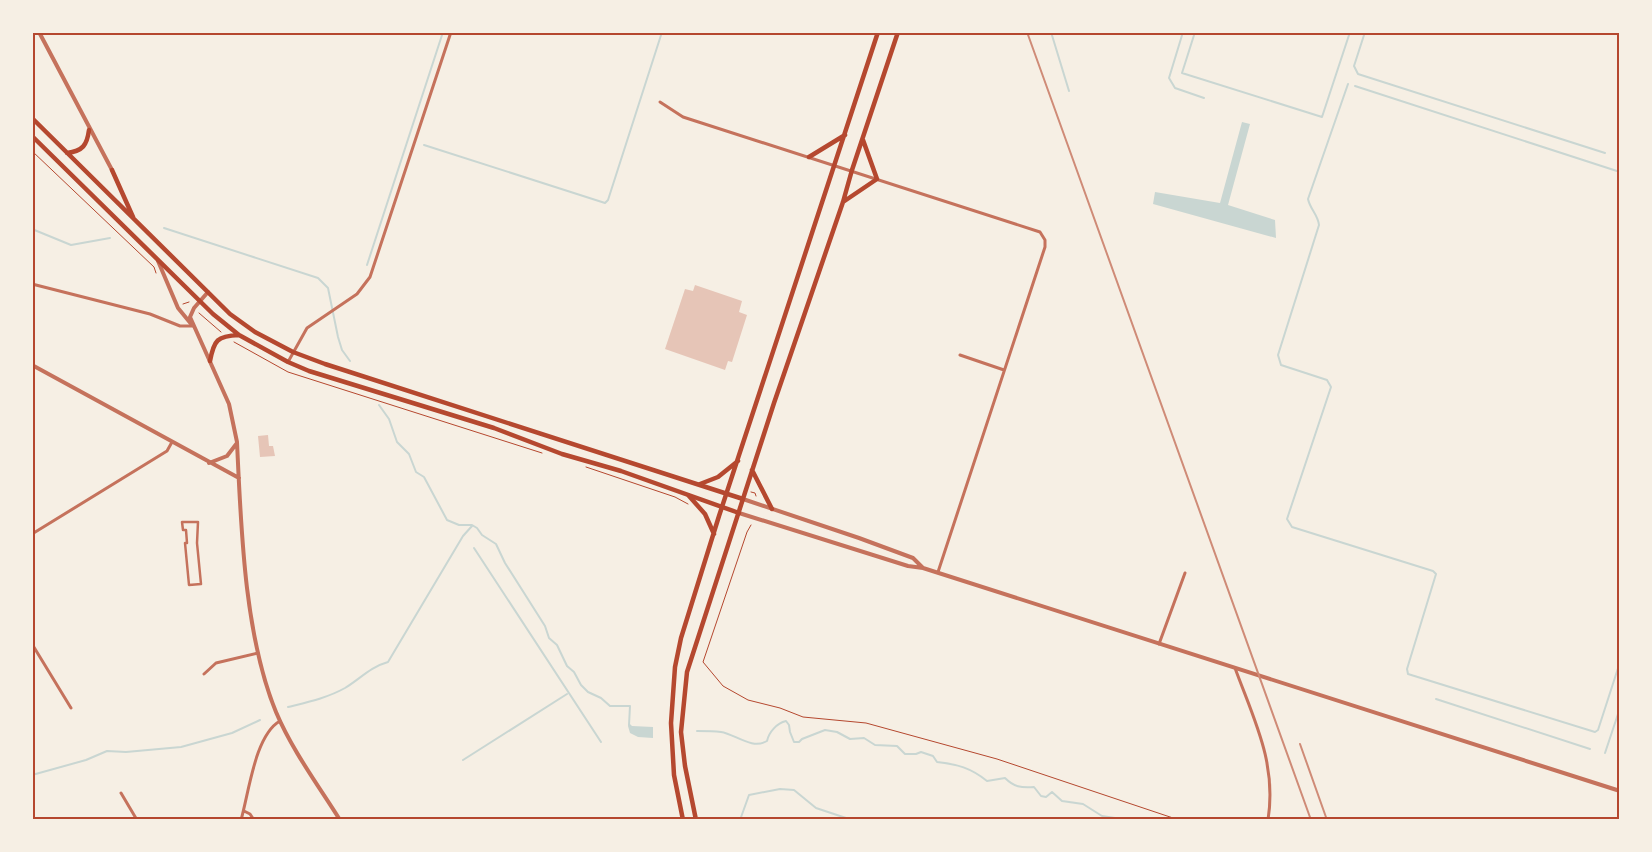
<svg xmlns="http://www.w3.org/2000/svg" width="1652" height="852" viewBox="0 0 1652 852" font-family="Manrope,sans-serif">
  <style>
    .water { fill: #c9d6d2 }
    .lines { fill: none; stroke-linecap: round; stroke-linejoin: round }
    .stream { stroke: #c9d6d2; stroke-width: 2 }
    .building { fill: #e6c5b7 }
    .path { stroke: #b5482f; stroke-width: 1 }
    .pedestrian { stroke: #c5725c; stroke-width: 2.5 }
    .minor { stroke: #c5725c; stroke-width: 3 }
    .tertiary { stroke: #c5725c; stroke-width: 4 }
    .secondary { stroke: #b5482f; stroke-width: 4.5 }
    .primary { stroke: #b5482f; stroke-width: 4.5 }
    .rail { stroke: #cf8b77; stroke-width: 2 }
    .neatline { fill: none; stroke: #b5482f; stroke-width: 2 }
  </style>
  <rect width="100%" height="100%" fill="#f6efe4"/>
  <path class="water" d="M1242,122L1250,124L1228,205L1275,220L1276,238L1153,204L1155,192L1220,203Z
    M629,723L632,726L653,727V738L638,737L630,733L628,726Z"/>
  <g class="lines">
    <path class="stream" d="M1051,32L1069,91
      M1183,32L1169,78L1175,88L1204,98
      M1195,32L1182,73L1322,117L1350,32
      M1365,32L1354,66L1358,74L1605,153
      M1348,84L1308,199C1310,209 1318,215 1319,225L1278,355L1281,365L1327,380L1331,387L1287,519L1292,527L1433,571L1436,574L1407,669L1408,674L1595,732L1598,730L1620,662
      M1355,86L1620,172
      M424,145L605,203L608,200L662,32
      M1619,159H1620
      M164,228L318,278L328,288L338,337L342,350L350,361
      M32,229L71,245L110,238
      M367,265L443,32
      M379,405L389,419L397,442L409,454L416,472L424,477L447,520L459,525H472L477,528L482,535L496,544L505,563L545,626L549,638L557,645L567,666L574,672L581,685L588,692L601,698L610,706H630L629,725
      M474,548L601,742
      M1436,699L1590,749
      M288,707C308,702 327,698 345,688C360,679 370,667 388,662L463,536L472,526
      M697,731C705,731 713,731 721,732C735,734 752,750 767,741C769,732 777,723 786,721L789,725L790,732L794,742H799L802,739L825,730L837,732L850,739L864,738L875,745L897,746L905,754H916L921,752L933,756L937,762C957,764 971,768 987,781L1005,778C1014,787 1021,788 1034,787L1041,796L1046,797L1052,792L1062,801L1083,804L1102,816L1128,820
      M1605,753L1620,708
      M463,760L567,694
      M32,775L86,760L107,751L126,752L181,747L232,733L260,720
      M740,820L749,795L780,789L794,790L816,808L852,820"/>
  </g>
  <path class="building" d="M695,285L742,301L739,312L747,315L732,362L728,361L725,370L665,349L685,289L693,291Z
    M268,435L269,446H273L275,456L260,457L258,436Z"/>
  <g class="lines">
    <path class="path" d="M32,151L154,267L156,273
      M183,304L189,302
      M199,313L221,332
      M234,342L288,372L542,453
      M586,467L675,497L688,504
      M751,492L755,493L756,496
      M751,525L747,532L703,662L723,686L748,700L780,708L803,717L866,723L997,759L1179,820"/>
    <path class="pedestrian" d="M182,522H198L197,543L201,584L189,585L185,543H187L186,530H183Z"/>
    <path class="minor" d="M660,102L683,117L1040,232L1045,240V247L938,572
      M32,284L150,314L180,326H193
      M960,355L1004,370
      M288,362L307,328L357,294L370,277L451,32
      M32,534L167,451L172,442
      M32,644L71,708
      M1159,644L1185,573
      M1235,668C1254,720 1277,763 1268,820
      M204,674L216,663L258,653
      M121,793L137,820
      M244,811L250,814L254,820
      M241,820C249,792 255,735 280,721"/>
    <path class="tertiary" d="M39,32L112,170
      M158,261L178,308L192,325
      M208,292L194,308L190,317L229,404L237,442C241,526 244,634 276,712C292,750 318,785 340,820
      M32,365L239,478
      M209,463L227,456L237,443
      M743,499L859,538L913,558L923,568
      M739,513L908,566L923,568L1620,791"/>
    <path class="secondary" d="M32,118L230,314L255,332L293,352L325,364L743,499
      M32,136L213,314L239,335L288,362L309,371L494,428L562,454L621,471L739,513
      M67,153C83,151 87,145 89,130
      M112,170L133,217
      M210,361C214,340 217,336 239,335"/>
    <path class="primary" d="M809,157L845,135
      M843,202L877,179L863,140
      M752,470L772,509
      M700,484L718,477L738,461
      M689,496L705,514L714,534
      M683,820L674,775L671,723L675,667L681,638L719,516L878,32
      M696,820L685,766L681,732L687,672L774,403L843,202L852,170L898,32"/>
    <path class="rail" d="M1027,32L1311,820
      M1300,744L1327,820"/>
  </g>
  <rect width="1652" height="852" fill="none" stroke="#f6efe4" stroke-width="68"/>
  <rect x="34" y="34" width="1584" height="784" class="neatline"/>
</svg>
